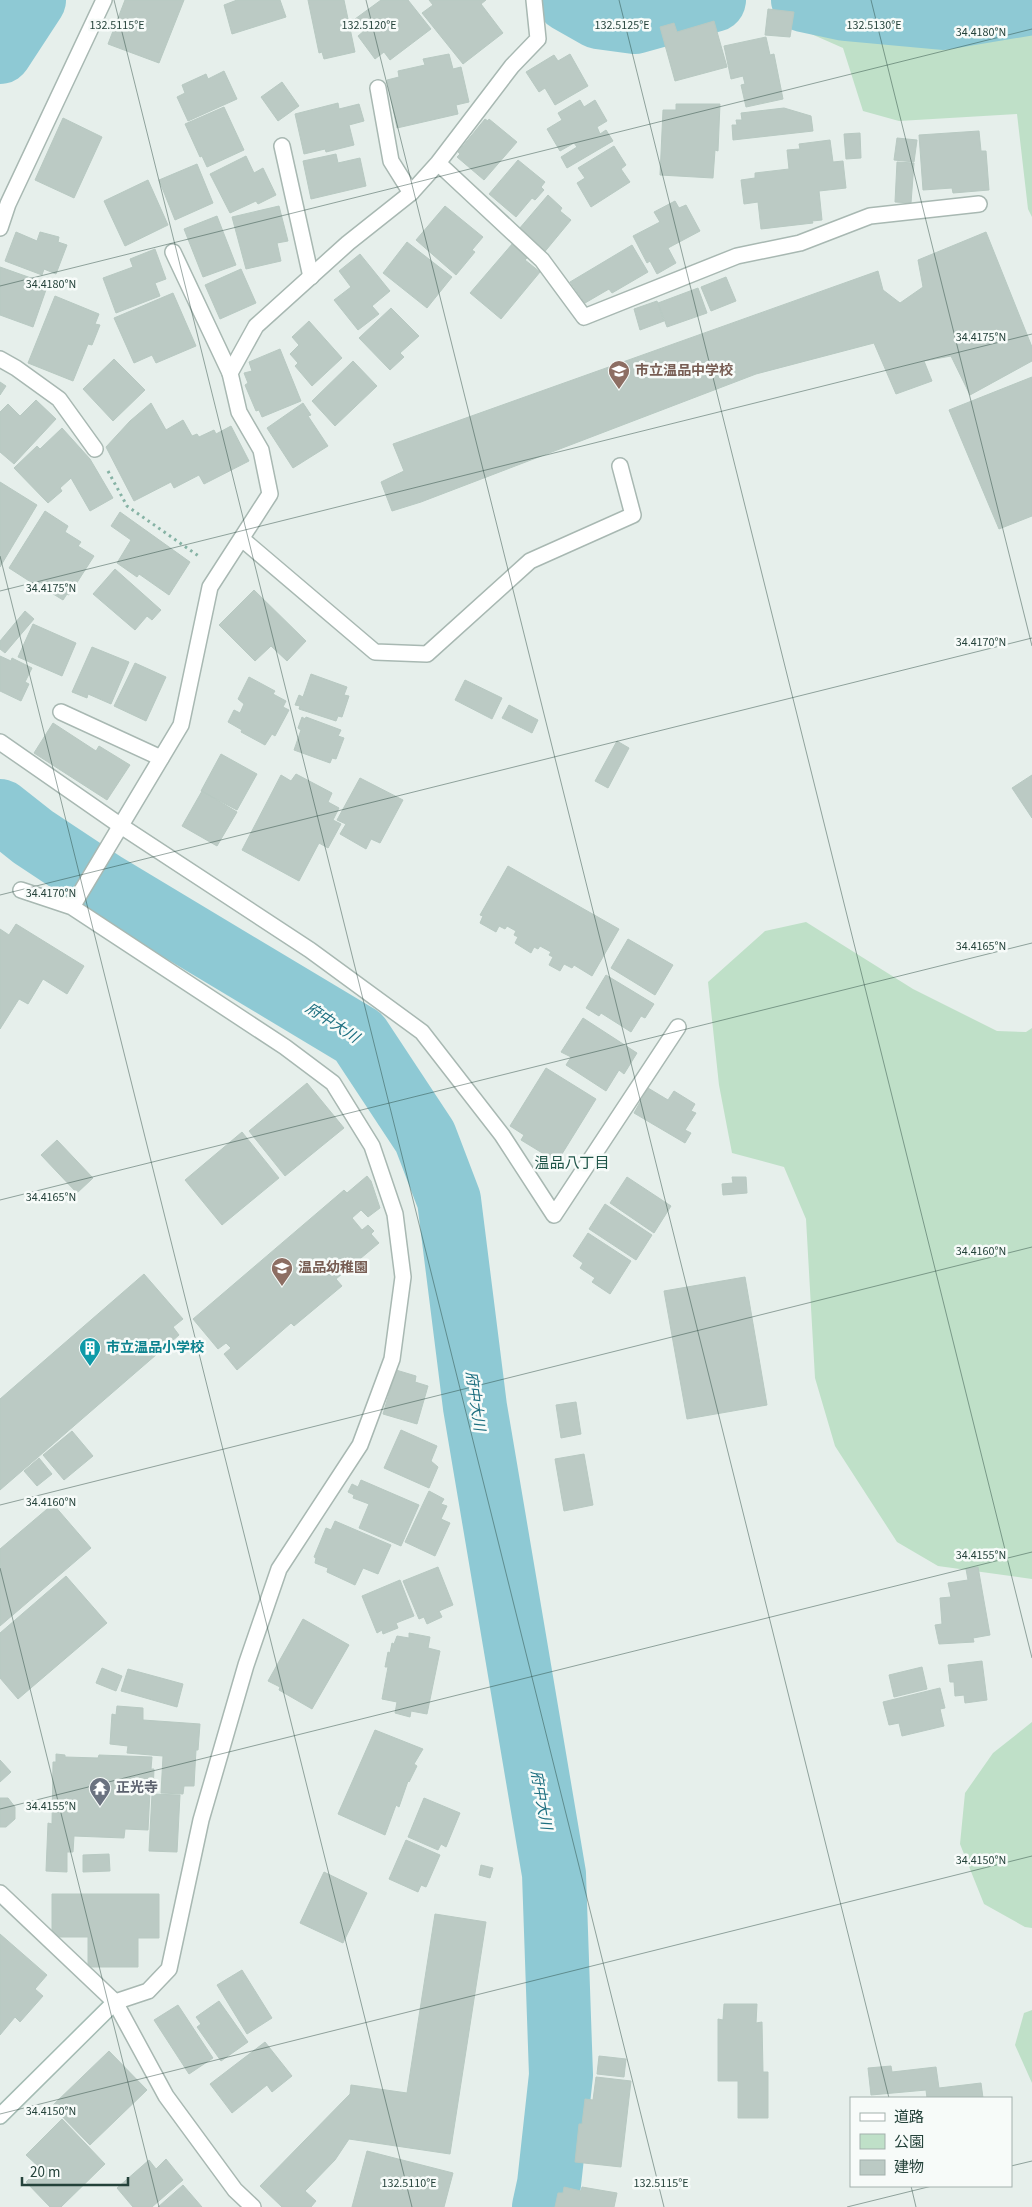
<svg xmlns="http://www.w3.org/2000/svg" width="1032" height="2207" viewBox="0 0 1032 2207" font-family="'Source Sans 3','Noto Sans JP',sans-serif">
  <style>
    .green { fill: #bfe0c8 }
    .lines { fill: none; stroke-linecap: round; stroke-linejoin: round }
    .river { stroke: #8ec9d4; stroke-width: 64 }
    .building { fill: #bbcac4; stroke: #b8c9c2 }
    .lane-casing { stroke: #a8b8b2; stroke-width: 18 }
    .street-casing { stroke: #a8b8b2; stroke-width: 18 }
    .secondary-casing { stroke: #a4bbb3; stroke-width: 18 }
    .path { stroke: #86b3a5; stroke-width: 3; stroke-dasharray: 2.5 4; stroke-linecap: butt }
    .lane { stroke: #fff; stroke-width: 15 }
    .street { stroke: #fff; stroke-width: 15 }
    .secondary { stroke: #fff; stroke-width: 15 }
    .ticks { fill: none; stroke: #24423a; stroke-width: 1; stroke-opacity: 0.45 }
    .labels { text-anchor: middle; dominant-baseline: central; stroke-width: 5; stroke-linejoin: round; paint-order: stroke }
    .education-label { font-size: 14px; font-weight: bold; fill: #785e54; stroke: #f7fbf9; text-anchor: start }
    .culture-label { font-size: 14px; font-weight: bold; fill: #0d838f; stroke: #f7fbf9; text-anchor: start }
    .worship-label { font-size: 14px; font-weight: bold; fill: #5b616d; stroke: #f7fbf9; text-anchor: start }
    .water-label { font-size: 15px; font-style: italic; fill: #1c6f80; stroke: #f7fbf9 }
    .neighbourhood-label { font-size: 15px; fill: #1f5548; stroke: #f7fbf9 }
    .ticks-label { font-size: 12px; text-anchor: middle; fill: #24423a; stroke: #f7fbf9; stroke-width: 5; stroke-linejoin: round; paint-order: stroke }
  </style>
  <rect width="100%" height="100%" fill="#e6efeb"/>
  <path class="green" d="M819,0H912L942,5L963,0H1032V217L1028,209L1017,114L899,121L863,111L843,48L800,29L803,3Z
    M806,922L913,989L997,1031L1026,1032L1032,1028V1579L938,1566L897,1542L835,1446L815,1378L806,1219L784,1167L732,1153L719,1085L708,982L765,931Z
    M1032,1722V1928L1025,1927L984,1904L960,1844L965,1793L993,1753Z
    M1032,2010V2083L1015,2045L1024,2013Z"/>
  <g class="lines">
    <path class="river" d="M568,0L598,17L635,22L714,0
      M803,0L845,9L943,18L1032,3
      M0,52L34,0
      M0,811L33,837L104,884L359,1037L425,1137L449,1200L475,1407L554,1874L561,2075L549,2184L544,2207"/>
  </g>
  <path class="building" d="M125,0H184L159,63L108,44Z
    M280,0L286,17L232,34L224,5L237,0Z
    M308,0H344L355,52L324,59L322,52L319,53Z
    M381,0H408L431,29L390,60L384,52L375,59L358,36L364,31L355,19Z
    M429,0H486L481,4L503,33L463,64L422,13L433,5Z
    M768,9L794,12L790,37L765,35Z
    M714,21L727,67L675,81L660,27L674,23L677,32Z
    M766,37L770,55L774,54L783,99L746,107L741,85L745,84L743,76L731,79L724,46Z
    M449,54L453,69L461,67L469,102L456,105L458,114L397,128L387,80L399,77L398,71L425,65L423,59Z
    M570,54L588,86L555,105L545,88L539,92L526,72L554,55L558,61Z
    M224,71L237,99L188,121L177,97L185,93L182,85L206,74L208,79Z
    M282,82L299,106L278,121L261,97Z
    M580,100L584,107L595,100L607,121L597,127L600,134L606,130L613,141L567,168L561,157L577,147L574,143L560,151L547,129L562,120L558,113Z
    M338,103L339,109L359,104L364,121L349,125L354,145L326,152L325,149L304,154L295,114Z
    M676,104H720L718,151L715,150L713,178L660,175L663,110H676Z
    M224,107L244,150L207,167L202,156L200,157L185,124Z
    M784,108L811,116L813,131L733,140L732,125H737L736,120H742L741,113Z
    M63,118L102,137L74,198L35,180Z
    M485,119L488,121L489,119L517,142L484,180L457,157L460,154L458,152Z
    M979,131L981,151H986L989,190L953,193L952,188L923,190L919,135Z
    M860,133L861,158L846,159L844,134Z
    M897,138L917,140L914,162L894,160Z
    M830,140L833,162L843,161L846,188L819,191L822,220L812,221L813,223L761,229L758,202L744,204L741,180L755,178V173L789,169L787,150L800,149L799,144Z
    M614,146L626,165L621,169L630,182L591,207L577,183L585,178L578,168Z
    M336,154L338,163L360,158L366,186L311,199L303,161Z
    M246,156L254,173L263,168L276,195L258,204L256,201L230,213L210,174Z
    M518,160L545,182L541,187L544,190L535,200L532,198L516,217L489,194Z
    M897,162L914,163L911,203L895,202Z
    M197,164L213,203L175,220L159,180Z
    M148,180L168,225L125,246L104,201Z
    M548,195L562,208L560,211L571,220L542,255L519,229Z
    M675,201L679,208L686,205L700,231L668,248L676,263L657,274L650,261L647,263L633,236L660,222L654,212Z
    M279,206L288,241L277,243L281,261L246,269L232,217Z
    M445,206L483,237L472,250L475,252L456,275L416,240Z
    M217,216L236,265L203,277L184,229Z
    M16,232L37,241L40,232L59,237L58,242L67,245L56,274L44,269L42,275L5,261Z
    M986,232L1032,347V361L970,395L951,356L924,361L932,381L896,394L874,343L756,374L421,502L392,511L381,482L404,471L393,444L878,271L883,290L900,303L923,287L918,260Z
    M407,242L452,277L427,308L383,273Z
    M513,243L529,256L525,260L540,272L501,319L470,293Z
    M632,245L648,272L612,293L609,289L585,303L570,282Z
    M155,249L166,279L155,283L160,296L116,313L103,278L133,267L130,259Z
    M360,254L390,291L372,306L379,314L358,330L334,300L351,287L339,271Z
    M0,267L48,284L33,327L0,315Z
    M241,269L256,303L220,319L205,285Z
    M726,277L736,301L711,311L701,287Z
    M698,288L707,313L667,327L658,303Z
    M173,293L196,346L156,363L152,355L134,363L114,318Z
    M55,296L99,314L95,324L100,325L92,345L88,344L73,381L28,363Z
    M657,301L664,321L640,330L634,309Z
    M391,308L419,336L400,353L404,357L390,370L359,338Z
    M309,321L342,358L312,386L295,366L298,363L290,354L299,345L292,337Z
    M280,349L301,401L262,417L259,410L256,411L245,385L248,383L244,373L252,371L249,362Z
    M114,359L145,390L113,421L83,389Z
    M353,361L377,386L335,426L312,401Z
    M1032,377V516L999,529L949,410Z
    M0,382L6,386L0,395Z
    M36,400L56,419L14,464L0,452V412L8,404L20,416Z
    M151,403L166,430L183,420L192,436L197,434L199,437L214,430L216,434L231,426L249,461L204,484L199,475L174,488L171,482L134,501L106,447L130,421Z
    M303,403L311,415L308,416L328,446L293,468L267,428Z
    M62,428L90,459L113,498L90,511L71,478L60,488L62,491L48,503L14,468L37,446L40,449Z
    M0,482L37,505L0,567Z
    M45,511L68,526L65,532L81,542L78,546L94,556L69,595L67,594L63,600L45,589L47,586L40,582L37,586L9,568Z
    M120,512L190,562L169,595L139,574L137,577L117,563L131,540L111,526Z
    M115,569L161,610L152,620L147,616L135,630L93,594Z
    M254,590L306,641L287,661L271,646L255,661L219,625Z
    M25,611L34,619L5,653L0,649V641Z
    M33,624L76,643L62,676L18,657Z
    M92,647L129,662L111,704L88,694L87,698L72,692Z
    M0,656L11,661L12,658L32,668L25,682L29,684L21,701L0,691Z
    M135,663L166,677L146,721L114,706Z
    M311,674L347,687L344,695L349,696L342,717L338,716L336,721L299,709L300,706L295,705L299,695L303,697Z
    M249,677L275,691L273,694L286,701L283,707L289,710L275,736L272,734L265,745L241,732L242,730L228,722L234,710L240,713L244,704L238,699Z
    M465,680L502,698L492,719L455,700Z
    M509,705L538,720L532,733L502,718Z
    M302,717L305,719L306,717L341,730L338,736L344,738L336,759L332,758L330,763L294,750L301,730L298,728Z
    M53,723L96,751L99,746L130,765L107,800L34,753Z
    M617,741L629,748L608,788L595,781Z
    M221,754L257,774L237,810L201,791Z
    M296,774L332,793L328,802L339,808L333,820L341,824L328,848L319,843L299,881L242,850L281,775L291,781Z
    M1032,775V818L1012,788Z
    M360,778L403,800L380,843L371,839L366,849L340,834L346,824L337,820Z
    M202,791L237,812L217,846L182,826Z
    M508,866L619,929L592,976L574,965L572,968L564,964L560,971L549,965L553,957L549,955L551,952L540,946L538,949L534,947L531,953L515,943L518,937L514,935L516,931L507,926L505,929L499,926L496,932L480,923L483,916L480,915Z
    M16,924L84,966L67,994L43,979L28,1004L19,999L0,1029V929L9,935Z
    M628,939L673,965L655,995L611,968Z
    M606,975L654,1004L645,1018L641,1016L631,1032L601,1013L599,1016L586,1008Z
    M583,1018L637,1053L624,1074L619,1070L606,1091L566,1065L571,1057L561,1052Z
    M546,1068L596,1099L557,1162L521,1140L524,1135L510,1126Z
    M307,1083L344,1128L285,1176L249,1131Z
    M648,1088L668,1100L674,1091L695,1104L691,1111L696,1113L685,1130L691,1133L685,1143L634,1113Z
    M242,1132L279,1178L222,1225L185,1180Z
    M57,1140L93,1178L77,1193L41,1155Z
    M367,1176L371,1181L380,1208L368,1217L361,1210L352,1218L362,1230L368,1225L374,1231L371,1234L379,1243L336,1279L342,1286L294,1326L291,1323L237,1370L224,1354L231,1348L226,1343L218,1349L193,1319L344,1190L347,1193Z
    M627,1177L671,1206L654,1233L610,1203Z
    M732,1177H746L747,1193L723,1195L722,1184L733,1183Z
    M605,1204L652,1235L636,1260L589,1229Z
    M588,1233L631,1261L610,1294L592,1282L595,1278L580,1268L583,1263L573,1256Z
    M144,1274L183,1319L173,1327L179,1335L0,1490V1399Z
    M745,1277L767,1405L687,1419L664,1291Z
    M396,1370L416,1376L415,1382L428,1386L417,1424L383,1414Z
    M576,1402L581,1434L561,1438L556,1405Z
    M401,1430L437,1446L431,1461L438,1467L429,1488L384,1468Z
    M72,1431L93,1456L64,1480L43,1455Z
    M584,1454L593,1505L564,1511L555,1459Z
    M39,1458L52,1474L37,1486L24,1471Z
    M361,1480L419,1505L401,1546L359,1528L369,1504L353,1498L354,1495L348,1492L352,1484L358,1487Z
    M429,1491L444,1499L441,1504L447,1506L441,1519L450,1523L435,1556L405,1542Z
    M53,1504L91,1548L0,1626V1549Z
    M335,1521L391,1545L378,1574L363,1568L355,1585L327,1572L328,1568L315,1563L316,1558L314,1557L326,1528L331,1530Z
    M438,1567L453,1605L439,1611L442,1617L427,1624L424,1617L419,1619L403,1581Z
    M978,1567L990,1635L973,1638L974,1642L939,1644L935,1625L942,1624L940,1598L951,1597L948,1583L968,1580L966,1569Z
    M66,1576L107,1623L18,1699L0,1678V1633Z
    M400,1580L414,1616L396,1623L398,1628L383,1634L382,1630L377,1633L362,1596Z
    M303,1619L349,1645L312,1709L279,1690L280,1687L268,1681Z
    M409,1633L430,1637L428,1648L440,1651L427,1714L411,1711L410,1717L395,1713L397,1702L382,1699L388,1667H385L388,1652L390,1653L392,1643L394,1644L397,1636L409,1638Z
    M982,1661L987,1700L965,1703L964,1695L955,1696L954,1682H950L948,1665Z
    M922,1667L927,1689L894,1697L889,1675Z
    M102,1668L122,1676L116,1691L96,1683Z
    M128,1669L183,1684L177,1707L121,1691Z
    M940,1688L945,1708L940,1709L944,1726L902,1736L899,1723L889,1725L883,1702Z
    M117,1706L143,1708V1720L200,1724L198,1750H196L194,1786H184L183,1794L161,1793L163,1756L127,1753L128,1746L110,1744L112,1714L116,1715Z
    M375,1730L423,1749L414,1764L417,1766L409,1782L408,1781L399,1807L396,1805L385,1835L338,1814Z
    M56,1754L65,1755V1757L98,1758L99,1755L152,1757L151,1769H154L153,1792L150,1791L148,1830L125,1829L124,1838L74,1836L73,1852H67V1872L46,1871L48,1823L52,1824L53,1762H56Z
    M0,1760L11,1772L0,1782Z
    M152,1794L180,1795L177,1852L149,1851Z
    M0,1798H8L15,1807V1819L6,1827H0Z
    M424,1798L460,1813L446,1847L441,1844L438,1850L408,1837Z
    M406,1840L440,1855L426,1887L421,1885L418,1892L389,1879Z
    M109,1854L110,1871L83,1872V1855Z
    M481,1865L493,1868L490,1878L479,1875Z
    M324,1872L367,1893L343,1943L300,1923Z
    M52,1894H159V1938H138V1967H88V1937H52Z
    M435,1914L486,1922L450,2154L349,2139L335,2160L305,2191L316,2201L311,2207H282L260,2186L350,2094L351,2085L407,2093Z
    M0,1934L47,1975L35,1989L43,1996L20,2022L15,2017L0,2035Z
    M242,1970L272,2018L247,2034L217,1985Z
    M219,2001L248,2042L221,2061L197,2027L201,2024L196,2017Z
    M724,2004H757L756,2023L762,2022L763,2072H768V2118H738V2081H718V2019L723,2020Z
    M178,2005L213,2058L189,2074L154,2020Z
    M265,2042L292,2076L272,2092L267,2085L232,2113L210,2084Z
    M109,2051L147,2090L90,2145L52,2106Z
    M599,2056L626,2059L624,2077L597,2074Z
    M891,2066L892,2072L936,2067L939,2088L981,2083L983,2098H927L926,2090L871,2095L868,2068Z
    M596,2077L631,2081L621,2167L575,2162L579,2124H582L585,2099L593,2100Z
    M62,2119L105,2164L61,2207H50L26,2182L40,2168L26,2155Z
    M367,2151L453,2173L444,2207H352Z
    M166,2159L183,2180L152,2207H133L117,2188L149,2160L156,2169Z
    M183,2185L202,2207H158Z
    M564,2187L581,2191L582,2187L617,2193L614,2207H555L558,2193H563Z"/>
  <g class="lines">
    <g class="lane-casing">
      <path id="lane" d="M378,88L391,161L411,193
        M282,146L311,277
        M0,228L8,204L104,0
        M173,252L230,373
        M0,359L16,368L59,399L95,449
        M242,539L375,652L427,654L530,561L633,515L620,466
        M61,712L161,758
        M0,742L121,826L310,950L422,1032L502,1135L554,1215L678,1027"/>
    </g>
    <g class="street-casing">
      <path id="street" d="M438,163L542,260L584,317L737,256L800,243L870,216L979,204
        M21,890L72,907L285,1047L333,1083L372,1146L395,1214L403,1277L392,1359L360,1445L279,1569L246,1665L201,1820L169,1969L148,1991L115,2002
        M72,907L181,725L210,587L270,494L261,450L239,412L230,373L256,326L348,243L411,193L438,163L512,66L538,39L534,0
        M0,1893L115,2002L166,2096L235,2190L253,2207"/>
    </g>
    <g class="secondary-casing">
      <path id="secondary" d="M0,2116L115,2002"/>
    </g>
    <path class="path" d="M108,471L127,506L200,557"/>
    <use href="#lane" class="lane"/>
    <use href="#street" class="street"/>
    <use href="#secondary" class="secondary"/>
  </g>
  <path class="ticks" d="M114,0L664,2207M366,0L889,2098M619,0L1032,1658M871,0L1032,646M0,286L1032,29M0,556L412,2207M0,591L1032,334M0,895L1032,638M0,1200L1032,943M0,1505L1032,1247M0,1568L159,2207M0,1809L1032,1552M0,2114L1032,1856M1011,2166L1032,2161M911,2186L916,2207M847,2207L932,2186"/>
  <defs>
    <g id="school-pin" transform="scale(1.125)"><path d="M0 17L-7.5 6A9.5 9.5 0 1 1 7.5 6Z" fill="#8d6e63" stroke="#f7fbf9"/><path d="M0-5L7-2L0 1L-7-2ZM-4 1L0 2.5L4 1V4Q0 6-4 4Z" fill="#fff"/></g>
    <g id="building-pin" transform="scale(1.125)"><path d="M0 17L-7.5 6A9.5 9.5 0 1 1 7.5 6Z" fill="#0f9aa8" stroke="#f7fbf9"/><path d="M-4-6H4V6H1V3H-1V6H-4ZM-2.5-4.3h1.7v1.8h-1.7ZM.8-4.3h1.7v1.8H.8ZM-2.5-1h1.7V.8h-1.7ZM.8-1h1.7V.8H.8Z" fill="#fff"/></g>
    <g id="temple-pin" transform="scale(1.125)"><path d="M0 17L-7.5 6A9.5 9.5 0 1 1 7.5 6Z" fill="#6b7280" stroke="#f7fbf9"/><path d="M0-6L5-2H3V0L6.5 2.5H4V6H1.5V3h-3V6H-4V2.5H-6.5L-3 0V-2H-5Z" fill="#fff"/></g>
  </defs>
  <g fill-rule="evenodd">
    <use href="#school-pin" x="619" y="371"/>
    <use href="#school-pin" x="282" y="1268"/>
    <use href="#building-pin" x="90" y="1348"/>
    <use href="#temple-pin" x="100" y="1788"/>
  </g>
  <g class="labels">
    <g class="education-label">
      <text x="635" y="371">市立温品中学校</text>
      <text x="298" y="1268">温品幼稚園</text>
    </g>
    <g class="culture-label">
      <text x="106" y="1348">市立温品小学校</text>
    </g>
    <g class="worship-label">
      <text x="116" y="1788">正光寺</text>
    </g>
    <g class="water-label">
      <text transform="translate(332 1023) rotate(33)">府中大川</text>
      <text transform="translate(475 1401) rotate(82)">府中大川</text>
      <text transform="translate(541 1800) rotate(80)">府中大川</text>
    </g>
    <g class="neighbourhood-label">
      <text x="572" y="1163">温品八丁目</text>
    </g>
  </g>
  <g class="ticks-label">
    <text x="117" y="29">132.5115°E</text>
    <text x="369" y="29">132.5120°E</text>
    <text x="622" y="29">132.5125°E</text>
    <text x="874" y="29">132.5130°E</text>
    <text x="981" y="36">34.4180°N</text>
    <text x="51" y="288">34.4180°N</text>
    <text x="981" y="341">34.4175°N</text>
    <text x="51" y="592">34.4175°N</text>
    <text x="981" y="646">34.4170°N</text>
    <text x="51" y="897">34.4170°N</text>
    <text x="981" y="950">34.4165°N</text>
    <text x="51" y="1201">34.4165°N</text>
    <text x="981" y="1255">34.4160°N</text>
    <text x="51" y="1506">34.4160°N</text>
    <text x="981" y="1559">34.4155°N</text>
    <text x="51" y="1810">34.4155°N</text>
    <text x="981" y="1864">34.4150°N</text>
    <text x="51" y="2115">34.4150°N</text>
    <text x="409" y="2187">132.5110°E</text>
    <text x="661" y="2187">132.5115°E</text>
  </g>
  <rect x="850" y="2097" width="162" height="90" fill="#f7fbf9" stroke="#a3b1ad"/>
  <rect x="860" y="2113" width="25" height="8" fill="#ffffff" stroke="#a3b1ad"/>
  <text x="894" y="2122" font-size="15" fill="#24423a">道路</text>
  <rect x="860" y="2134" width="25" height="15" fill="#bfe0c8" stroke="#a3b1ad"/>
  <text x="894" y="2147" font-size="15" fill="#24423a">公園</text>
  <rect x="860" y="2160" width="25" height="15" fill="#bbcac4" stroke="#a3b1ad"/>
  <text x="894" y="2172" font-size="15" fill="#24423a">建物</text>
  <path d="M22 2177v8h106v-8" fill="none" stroke="#24423a" stroke-width="2.5"/>
  <text x="30" y="2177" font-size="15" fill="#24423a" stroke="#f7fbf9" stroke-width="4" paint-order="stroke">20 m</text>
</svg>
